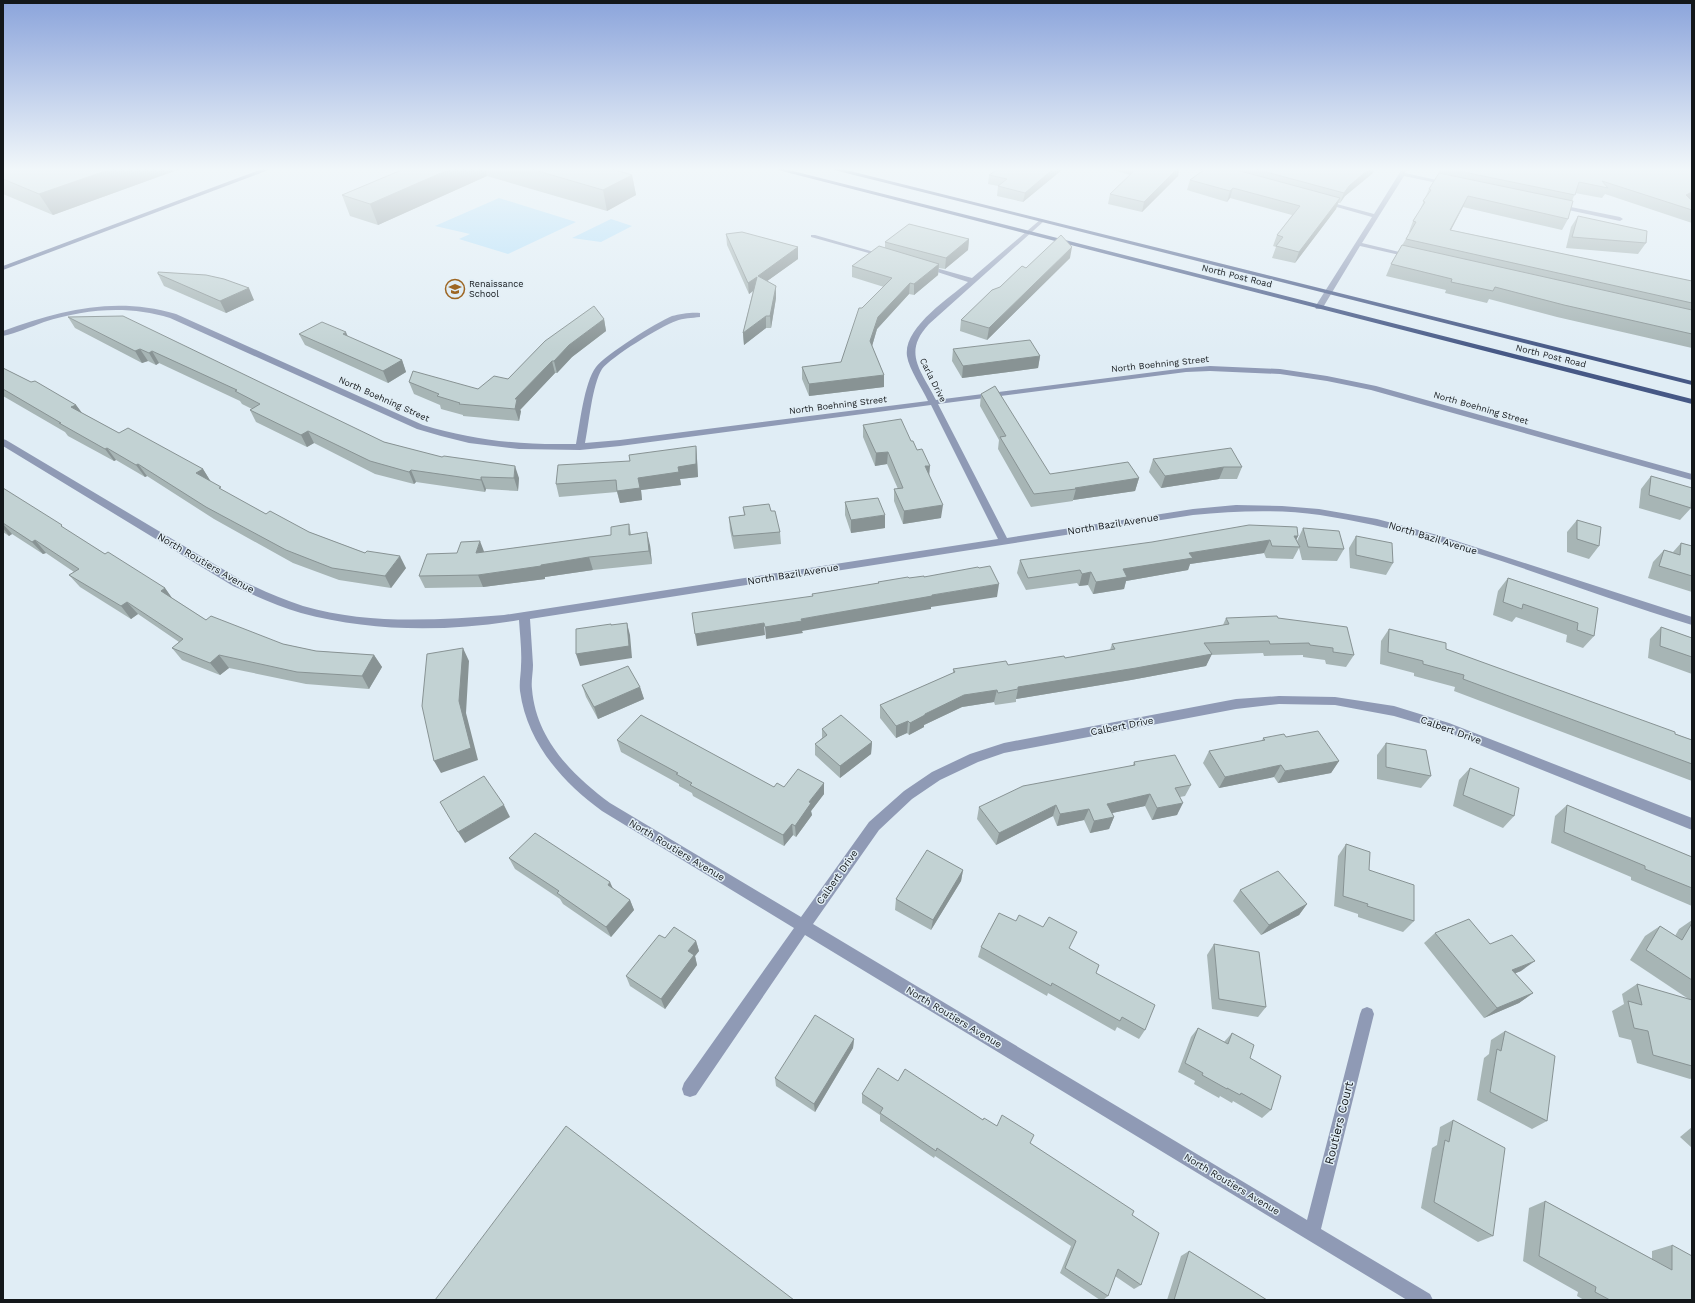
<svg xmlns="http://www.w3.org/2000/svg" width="1695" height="1303" viewBox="0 0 1695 1303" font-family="'Work Sans',sans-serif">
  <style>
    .green { fill: #b0def9 }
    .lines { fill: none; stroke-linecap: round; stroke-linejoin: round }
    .minor { fill: #8f9ab5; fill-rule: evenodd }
    .secondary { fill: #647399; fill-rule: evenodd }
    .primary { fill: #465885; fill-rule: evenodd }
    .wall { fill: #a7b5b5 }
    .shaded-wall { fill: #889394 }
    .building { fill: #c2d2d3; stroke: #889394 }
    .labels { text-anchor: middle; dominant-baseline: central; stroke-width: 3; stroke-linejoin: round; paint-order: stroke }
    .far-street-label { font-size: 9px; fill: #13171a; stroke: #e0edf5 }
    .far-poi-label { font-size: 9px; fill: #13171a; stroke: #e0edf5; text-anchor: start }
    .street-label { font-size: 10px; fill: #13171a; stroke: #e0edf5 }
    .near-street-label { font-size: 12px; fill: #13171a; stroke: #e0edf5 }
  </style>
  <rect width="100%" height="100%" fill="#e0edf5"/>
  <path class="green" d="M499,198L576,222L508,254L459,239L470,234L435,226Z
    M611,219L632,226L601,242L572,238Z"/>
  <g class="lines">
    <path class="minor" d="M1196,169H1207L1220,174L1217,176Z
      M1402,169H1408L1405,173L1450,183L1447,185L1404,176L1362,243L1416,256L1413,258L1360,246L1322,309H1316L1315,307L1372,217L1319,202L1322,200L1374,214Z
      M1556,204L1620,217L1623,219L1620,221L1554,207V205Z
      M1041,219L1043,220V222L929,324C902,353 921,370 936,400L1186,368L1210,366L1280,369L1327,376L1376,386L1692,474V480L1371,390L1327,381L1280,374L1210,371L1186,372L938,404L1007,538L1193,509L1236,505L1282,506L1319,509L1377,519L1441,536L1692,617V625C1569,588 1448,534 1320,515C1278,509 1235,511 1193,515L530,619C531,634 532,649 533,665C533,673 531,681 532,689C536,739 572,775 610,803L801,917L869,822L904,791L932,772L970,754L1004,743L1236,699L1279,696L1335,697L1394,706L1449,723L1692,818V830L1442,730L1394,716L1335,705L1279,704L1236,709L1004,753L978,762L940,780L912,799L879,830L813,924L1307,1220L1360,1014L1362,1009L1367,1007L1372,1009L1374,1014L1321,1229L1430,1294L1433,1300H1407L805,935L696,1095L690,1097L684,1095L682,1089L684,1083L794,928L602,811C561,781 527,742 520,691C519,682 521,674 521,666C522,651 520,636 519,620C448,632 371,632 301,613C278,606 256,596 233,586L3,446V439L6,440L241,580C261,590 281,599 303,606C368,625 437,620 504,615L998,539L931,405L620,446L580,450L519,449L469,443L441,436L417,429L170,318C128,305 85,309 44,322C30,327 17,333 3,336V331C61,310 115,296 176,314L423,425C472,440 519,445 570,444H576C580,424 584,383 596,367C605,355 657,322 672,316C680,314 692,312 700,313V317C692,318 683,318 676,321C661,326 611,357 602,369C592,385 589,424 585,443L620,440L928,401C922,388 909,369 907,356C903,328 949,298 968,282L922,267L925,265L972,278Z
      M811,235H815L888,256L883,257L811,237Z"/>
    <path class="secondary" d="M262,169H271L3,270V266Z"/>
    <path class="primary" d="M774,169H785L1692,399V404Z
      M830,169H842L1692,381V385Z"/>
  </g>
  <path class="wall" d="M3,169H180L53,215L3,194Z
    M404,169H612L632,175L636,195L607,211L487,176L378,225L350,216L342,195Z
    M1063,169L1023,202L997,196L998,186L988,184L989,175Z
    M1110,169H1179L1178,176L1142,212L1108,204L1110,194L1130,175Z
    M1205,169H1374L1373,173L1345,196L1340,203H1338L1336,209L1295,263L1272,258L1276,247L1273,246L1277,235L1292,215L1230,198L1227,202L1187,190L1190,180Z
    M1439,169H1692V199L1691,200L1692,210V223L1605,194L1602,198L1575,193L1572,201L1568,219L1562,230L1463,207L1451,230L1692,281V348L1557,317L1489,299L1487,303L1445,293L1446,290L1386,276L1391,264L1410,232H1409L1413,221L1419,212L1429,189L1440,174V172L1439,171Z
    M1578,216L1646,243L1638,254L1566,248L1571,227Z
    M726,234L798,247V259L767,281L776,286V298L771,328H766L744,345L743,333L753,291L749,294L727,245Z
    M969,239L968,250L945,269L939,268L938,275L914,295L909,294L877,329L872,346L884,375V387L809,396L802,379V367L841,362L862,308L884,287L852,277V266L885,248V242Z
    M1070,258L987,340L960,331L961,320L1000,287L1026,268Z
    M158,274L254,300L226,313L164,286Z
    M68,317L384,442L519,478L518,491L486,489L485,492L416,482L414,484L375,474L314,443L307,447L256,422L250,410L252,409L242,404L240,401L159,363L156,365L148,361L142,363L75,328Z
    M604,319L606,331L572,357L557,373H555L520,410L521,411L519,421L463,416V415L441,409L440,405L414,394L409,382L478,389L508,379Z
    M299,334L348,337L402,360L406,372L388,383L305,345Z
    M953,349L1040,356L1038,368L962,378L952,361Z
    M3,368L76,405L82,413L119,433L203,469L211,482L223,491L266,514L309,532L406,568L391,588L339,580L293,563L214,519L147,476L145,477L116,460L114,461L68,436L65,432L3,396Z
    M981,394L1050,474L1139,478L1135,491L1073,500V501L1031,507L998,449L999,440L980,406Z
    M863,425L911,441L929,476L941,518L903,524L894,501V489H898L887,464L875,466L863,437Z
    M696,446L697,459L698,477L680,479L681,485L641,490L642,500L620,503L617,492L559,497L556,484L630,461Z
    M1153,459L1242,467L1237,479H1219L1161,488L1149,472Z
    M1651,476L1691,508L1680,520L1639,508L1641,489Z
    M3,488L66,530L105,554L165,588L172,598L206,620L283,644L316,651L374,655L382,667L369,689L306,684L229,668L220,675L182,660L172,648L179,642L138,614L131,619L80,587L69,575L74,572L46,553L43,554L12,534L9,536L3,532Z
    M845,502L885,528L851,533L845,515Z
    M743,507L771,511L780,532L781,544L734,549L730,530L729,517L744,515Z
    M1577,520L1599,546L1589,559L1567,552V532Z
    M629,524L631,534L650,545L652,564L593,570L545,577V579L483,587L425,588L419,576L484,552L611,535Z
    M1303,528L1344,549L1337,561L1302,560L1299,548L1293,559L1266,558L1264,553L1190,564L1188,570L1126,581L1124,589L1093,594L1088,585L1079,586L1077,583L1026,590L1017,573L1020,560L1298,536L1296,540L1297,543V541Z
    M1356,536L1393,563L1386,575L1350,568L1349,548Z
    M1681,543L1692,546V592L1648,578L1653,562L1664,550L1673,552Z
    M1508,578L1598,608L1594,636L1583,648L1566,642L1567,635L1516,617L1512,622L1493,615L1498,591Z
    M1226,618H1278L1354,655L1346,667L1326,664L1325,660L1303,657V655L1264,656L1263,653L1211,655L1206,666L1131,680L1016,699V702L995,705L994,702L962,707L924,725V727L909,735L907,733L896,738L880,718V705L953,673V669L1008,665L1065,658L1110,650L1112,644L1223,625Z
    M1661,627L1692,638V674L1648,658L1650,639Z
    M1389,629L1446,649L1692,740V781L1454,691L1455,687L1414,676V673L1380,664L1381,641Z
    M582,685L640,687L644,699L598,719L586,697Z
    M822,729L872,742L871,754L840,778L815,755V744L822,738Z
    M1286,737L1339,761L1331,773L1278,783L1274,777L1219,788L1203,763L1209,751L1262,741L1263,738Z
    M617,740L774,787H784L824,783V794L811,811L812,815L796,837L793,835L784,846L693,796L692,793L679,786V784L621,752Z
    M1386,743L1431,776L1421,788L1377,779V755Z
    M1134,762L1191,785L1185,796L1180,797L1177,815L1152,820L1145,806L1112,813L1114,817L1109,829L1090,833L1084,820L1057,826L1053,816L996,845L977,819L979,807L1133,765Z
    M1470,768L1514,816L1503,828L1453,806L1459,780Z
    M1567,805L1692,857V906L1631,880V877L1551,843L1555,816Z
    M1346,844L1414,921L1403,932L1358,917V914L1334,906L1338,856Z
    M509,858L613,889L630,900L634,910L611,937L563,904L560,899L515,869Z
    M963,870L961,881L931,930L895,910L896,899Z
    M1240,890L1307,904L1299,915L1261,935L1233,901Z
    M1692,920V1078L1690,1079L1637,1063L1631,1040L1619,1037L1612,1011L1624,1004L1622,994L1637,984L1690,1000L1630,960L1645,936L1660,926L1675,936L1679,929Z
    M1016,921L1069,949L1096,973L1145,1030L1139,1039L1117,1027L1115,1031L1048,993L1047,996L978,957L981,947Z
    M1435,933L1490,944L1521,971L1515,973L1533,993L1519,1003L1484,1018L1424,943Z
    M665,938L696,941L699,951L695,956L697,965L665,1009L630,986L626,976Z
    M1214,944L1266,1007L1258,1017L1212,1009L1207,955Z
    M1198,1028L1224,1042L1232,1033L1250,1058L1271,1110L1262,1118L1233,1101L1232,1103L1220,1096L1219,1098L1194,1084L1195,1081L1178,1072L1191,1037Z
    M1505,1031L1547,1121L1532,1129L1477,1100L1484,1058L1489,1054L1491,1040Z
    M854,1039L853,1048L815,1112L776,1086L775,1078Z
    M898,1081L983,1120L997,1126L1030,1143L1132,1215L1141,1285L1134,1289L1115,1276L1108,1296L1103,1300H1100L1060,1273L1071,1246L935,1156L934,1158L880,1121V1115L862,1103V1094Z
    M1453,1120L1493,1236L1478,1242L1421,1208L1432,1148L1437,1145L1440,1127Z
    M1692,1127V1148L1680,1137Z
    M1545,1201L1652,1259V1251L1672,1245L1692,1300H1584L1577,1296L1578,1292L1523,1261L1529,1208Z
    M1189,1251L1267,1300H1167L1181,1256Z"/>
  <path class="shaded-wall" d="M111,169H180L53,215L39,194Z
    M450,169H486L487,176L378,225L370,204Z
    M1053,169H1063L1023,202L1025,193Z
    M1177,169H1179L1178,176L1142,212L1144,202Z
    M1369,169H1374L1373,173L1345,196L1340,203L1344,193L1349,186Z
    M632,175L636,195L607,211L603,190Z
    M1233,188L1230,198L1227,202L1230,191Z
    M1692,192V199L1679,205L1686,195Z
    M1468,196L1463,207L1445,241L1450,230Z
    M1340,198L1336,209L1295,263L1299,252Z
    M969,239L968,250L945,269L946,258Z
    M798,247V259L759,287L758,276Z
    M1072,247L1070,258L987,340L989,328Z
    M939,264L938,275L914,295V284Z
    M757,277V288L749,294L748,283Z
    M910,283L909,294L877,329L870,353V341L878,317Z
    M776,286V298L771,328L770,316Z
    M249,288L254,300L226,313L220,301Z
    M766,316V328L744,345L743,333Z
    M604,319L606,331L572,357L557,373L554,361L569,345Z
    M346,332L351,344L343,334Z
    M140,349L148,361L142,363L135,351Z
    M152,351L159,363L156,365L149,353Z
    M1040,356L1038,368L962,378L963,366Z
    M402,360L406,372L388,383L383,371Z
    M552,361L555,373L520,410L521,411L519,421L515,409V399Z
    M884,375V387L809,396V384Z
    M76,405L85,417L71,407Z
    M308,431L314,443L307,447L301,435Z
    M696,446L697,459L698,477L680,479L681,485L641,490L642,500L620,503L617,491L638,478L678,467Z
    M107,448L116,460L114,461L105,449Z
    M888,452L887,464L875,466L876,453Z
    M138,464L147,476L145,477L136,465Z
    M515,466L519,478L518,491L514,478Z
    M925,466H930L929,478Z
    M1224,467L1219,479L1161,488L1165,476Z
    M203,469L211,482L196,473Z
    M411,470L416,482L414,484L409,472Z
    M481,477L486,489L485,492L481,480Z
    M1139,478L1135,491L1073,500L1076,489L1075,488Z
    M943,505L941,518L903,524L904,511Z
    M885,515V528L851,533V520Z
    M3,524L12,534L9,536L3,528Z
    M647,532L650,545L652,564L649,551Z
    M1294,536H1298L1293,547Z
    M35,540L46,553L43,554L32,542Z
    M1270,540L1264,553L1190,564L1188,570L1126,581L1124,589L1093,594L1096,582L1123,569L1189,553Z
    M480,541L485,554L476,553Z
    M400,556L406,568L391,588L385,576Z
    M589,557L593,570L545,577V579L483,587L478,575Z
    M1091,572L1088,585L1079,586L1082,574Z
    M999,584L997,597L931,607V609L802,631L803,633L766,639L765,627L801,619L932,595Z
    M165,588L174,601L161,591Z
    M127,602L138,614L131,619L121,606Z
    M627,623L630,635L632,658L580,666L576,654Z
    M764,623L765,635L697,646L695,634Z
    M463,648L469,661L466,713L478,760L441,773L434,761Z
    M1212,654L1206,666L1131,680L1016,699L1018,689V687Z
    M219,655L229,668L220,675L210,663Z
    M374,655L382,667L369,689L362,676Z
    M640,687L644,699L598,719L594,707Z
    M997,690L994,702L962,707L924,725V727L909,735L910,723L925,714L964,695Z
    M908,721L907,733L896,738V726Z
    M872,742L871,754L840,778V766Z
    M1339,761L1331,773L1278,783L1285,771Z
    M1281,765L1274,777L1219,788L1225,777Z
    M824,783V794L811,811L812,815L796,837L795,826L809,802Z
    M1150,794L1145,806L1103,815L1107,804Z
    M1183,803L1177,815L1152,820L1157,808Z
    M504,805L510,817L465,843L458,832Z
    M1056,805L1053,816L996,845L999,833Z
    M1089,809L1084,820L1057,826L1060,814Z
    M1114,817L1109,829L1090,833L1094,821Z
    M792,824L793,835L784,846L783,835Z
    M963,870L961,881L931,930L933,920Z
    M610,882L615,893L608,885Z
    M630,900L634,910L611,937L606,927Z
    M1307,904L1299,915L1261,935L1269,925Z
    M696,941L699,951L695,956L697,965L665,1009L661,999L688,951Z
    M1535,961L1521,971L1499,980L1512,970Z
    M1533,993L1519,1003L1484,1018L1497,1008Z
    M854,1039L853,1048L815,1112L814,1104Z"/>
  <path class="building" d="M3,169H111L39,194L3,179Z
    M404,169H450L370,204L342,195Z
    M531,169H612L632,175L603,190Z
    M999,169H1053L1025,193L998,186L1007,179L989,175Z
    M1136,169H1177L1144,202L1110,194Z
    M1205,169H1233L1340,198L1299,252L1276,246L1283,237L1277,235L1300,206L1233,188L1230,191L1190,180Z
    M1255,169H1369L1349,186L1344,193Z
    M1449,169H1692V192L1686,195L1692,201V210L1602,181L1608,188L1579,182L1575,195Z
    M1439,173L1573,201L1568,219L1468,196L1450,230L1692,281V303L1406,239L1416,222L1413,221L1425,202L1423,201L1431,190L1429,189Z
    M1578,216L1647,231L1646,243L1572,237Z
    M909,224L969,239L946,258L885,242Z
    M742,232L798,247L758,276L776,286L770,316H766L743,333L757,277L748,283L726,234Z
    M1061,235L1072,247L989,328L961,320L992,290L1000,287L1022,266L1026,268Z
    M1402,245L1692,310V334L1564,305L1495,287L1493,291L1451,282L1452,279L1391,264Z
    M879,246L939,264L914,284L910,283L878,317L870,341L884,375L809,384L802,367L841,362L859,308H862L892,278L852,266Z
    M158,272L206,275L224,279L249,288L220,301L158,274Z
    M594,306L604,319L569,345L554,361H552L515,399H517L515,409L459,404L460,403L437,396L439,394L409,382L413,371L478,389L494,376L508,379L545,341Z
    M123,316L384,442L442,457L444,456L515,466L514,478L481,477V480L411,470L409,472L370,461L308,431L301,435L250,410L260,404L235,391L237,390L152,351L149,353L140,349L135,351L68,317Z
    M322,322L346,332L343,334L402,360L383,371L299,334Z
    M1030,340L1040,356L963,366L953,349Z
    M3,368L31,382L35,381L76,405L71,407L119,433L128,428L203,469L196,473L221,487L219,488L266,514L270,511L309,532L365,553L367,551L400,556L385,576L332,568L286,550L206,507L138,464L136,465L107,448L105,449L59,423H61L3,389Z
    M995,386L1050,474L1128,462L1139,478L1075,488L1076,489L1034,494L1000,437L1006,436L981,394Z
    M901,419L911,441H913L917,450L922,449L930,466H925L943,505L904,511L894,489L903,488L888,452L876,453L863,425Z
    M696,446V464L678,467L679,472L638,478L640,488L617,491L616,480L556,484L558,465L630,461L629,455Z
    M1231,448L1242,467H1224L1165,476L1153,459Z
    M1651,476L1692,488L1691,508L1649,495Z
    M3,488L62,525L61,526L105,554L108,552L165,588L161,591L206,620L211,616L283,644L316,651L374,655L362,676L297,672L219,655L210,663L172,648L183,639L127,602L121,606L69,575L79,569L35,540L32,542L3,523Z
    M878,498L885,515L851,520L845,502Z
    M769,504L771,511H775L780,532L733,536L729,517L745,515L743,507Z
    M1577,520L1601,527L1599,546L1577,539Z
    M629,524V535L647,532L649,551L589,557L541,565V566L478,575L419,576L427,554L457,553L461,542L480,541L476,553L611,535V527Z
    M1249,525L1297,527L1298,536H1294L1300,547L1272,546L1270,540L1189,553L1193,558L1123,569L1127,577L1096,582L1091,572L1082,574L1080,570L1028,578L1020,560L1152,542Z
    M1303,528L1339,531L1344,549L1308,547Z
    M1356,536L1392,543L1393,563L1356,555Z
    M1681,543L1692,546V576L1659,566L1664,550L1680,555Z
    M990,566L999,584L932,595V596L801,619L802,621L765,627L764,623L695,634L692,613L813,596L812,594L879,583L878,582L908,577L909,578L924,576V577L978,567L979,568Z
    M1508,578L1598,608L1594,636L1577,630L1578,623L1523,604L1522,609L1503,602Z
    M1277,616L1278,618L1347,627L1354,655L1333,652V648L1310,645L1309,643L1270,644L1269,641L1204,643L1212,654L1136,668L1018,687V689L998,693L997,690L964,695L925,714V715L910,723L908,721L896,726L880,705L955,672L953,669L1006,661L1008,665L1064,656L1065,658L1115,649L1112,644L1229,624L1226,618Z
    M627,623L629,646L576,654V629L611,624V625Z
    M1661,627L1692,638V657L1660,646Z
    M1389,629L1446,643V649L1675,732V734L1692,740V764L1463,679L1464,675L1423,664V661L1388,652Z
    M463,648L459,701L471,748L434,761L422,706L427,654Z
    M628,666L640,687L594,707L582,685Z
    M641,715L774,787L777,783L784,787L798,769L824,783L809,802L811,803L795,826L792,824L783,835L690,785L692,783L676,774L678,773L617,740Z
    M841,715L872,742L840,766L815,744L827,735L822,729Z
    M1318,731L1339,761L1285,771L1281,765L1225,777L1209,751L1265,740L1263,738L1284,734L1286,737Z
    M1386,743L1426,750L1431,776L1386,767Z
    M1175,755L1191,785L1175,788L1183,803L1157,808L1150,794L1107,804L1114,817L1094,821L1089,809L1060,814L1056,805L999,833L979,807L1023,786L1135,765L1134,762Z
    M1470,768L1519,788L1514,816L1463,795Z
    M484,776L504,805L458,832L440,802Z
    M1567,805L1692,857V888L1645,869V866L1564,832Z
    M535,833L610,882L608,885L630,900L606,927L557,893L559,891L509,858Z
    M1346,844L1370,852L1369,870L1414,885V921L1367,906L1368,904L1343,896Z
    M927,850L963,870L933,920L896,899Z
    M1278,871L1307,904L1269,925L1240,890Z
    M999,913L1016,921L1019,915L1043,927L1049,917L1077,932L1069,948L1099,965L1096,973L1155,1005L1145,1030L1122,1017L1120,1021L1052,983L1051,986L981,947Z
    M1469,919L1490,944L1512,935L1535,961L1512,970L1533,993L1497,1008L1435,933Z
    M1692,923V980L1646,950L1660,926L1682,940Z
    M674,927L696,941L688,951L694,955L661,999L626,976L659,935L665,938Z
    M1214,944L1259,952L1266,1007L1219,999Z
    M1637,984L1692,1000V1066L1653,1055L1648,1031L1634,1028L1628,1001L1642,1005Z
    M815,1015L854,1039L814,1104L775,1078Z
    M1198,1028L1228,1044L1232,1033L1254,1045L1250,1058L1281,1076L1271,1110L1241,1093L1240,1095L1227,1088V1089L1202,1075L1203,1073L1185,1063Z
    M1505,1031L1555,1056L1547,1121L1490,1092L1497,1049L1501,1051Z
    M878,1068L898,1081L905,1069L983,1120L984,1118L997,1126L1002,1115L1034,1135L1030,1143L1134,1211L1132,1215L1159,1233L1141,1285L1118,1269L1108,1296L1065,1268L1076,1241L937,1148L936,1151L880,1113L883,1108L862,1094Z
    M1453,1120L1505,1148L1493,1236L1434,1202L1445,1140L1449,1142Z
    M566,1126L794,1300H435Z
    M1545,1201L1672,1270V1245L1692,1256V1300H1610L1595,1292L1596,1287L1539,1256Z
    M1189,1251L1267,1300H1174Z"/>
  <linearGradient id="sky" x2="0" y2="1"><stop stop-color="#8ba4db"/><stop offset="0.48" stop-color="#f1f7fa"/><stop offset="1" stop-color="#f1f7fa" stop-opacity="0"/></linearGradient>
  <rect width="1695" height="352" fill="url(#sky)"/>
  <defs>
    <g id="school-ring" transform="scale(1)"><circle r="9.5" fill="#e0edf5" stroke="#9d6522" stroke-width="1.5"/><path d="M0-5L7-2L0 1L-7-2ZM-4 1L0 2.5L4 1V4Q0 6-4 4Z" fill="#9d6522"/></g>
  </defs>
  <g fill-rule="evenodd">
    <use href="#school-ring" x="455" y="289"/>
  </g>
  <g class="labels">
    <g class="far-street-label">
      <text transform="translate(1237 276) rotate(14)">North Post Road</text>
      <text transform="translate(1551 356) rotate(14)">North Post Road</text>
      <text transform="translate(1160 364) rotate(-6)">North Boehning Street</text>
      <text transform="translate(933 380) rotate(63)">Carla Drive</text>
      <text transform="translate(384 399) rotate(24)">North Boehning Street</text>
      <text transform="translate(838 405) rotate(-7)">North Boehning Street</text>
      <text transform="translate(1481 408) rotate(16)">North Boehning Street</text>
    </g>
    <g class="far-poi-label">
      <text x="469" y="284">Renaissance<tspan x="469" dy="10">School</tspan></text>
    </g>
    <g class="street-label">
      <text transform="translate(1113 524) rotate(-9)">North Bazil Avenue</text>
      <text transform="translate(1433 538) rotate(17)">North Bazil Avenue</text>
      <text transform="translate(206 563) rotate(30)">North Routiers Avenue</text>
      <text transform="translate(793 574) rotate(-9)">North Bazil Avenue</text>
      <text transform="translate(1122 726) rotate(-11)">Calbert Drive</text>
      <text transform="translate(1451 730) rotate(20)">Calbert Drive</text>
      <text transform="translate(677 850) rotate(31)">North Routiers Avenue</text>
      <text transform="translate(837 877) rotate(-55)">Calbert Drive</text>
      <text transform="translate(954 1017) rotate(31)">North Routiers Avenue</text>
      <text transform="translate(1232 1184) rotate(31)">North Routiers Avenue</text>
    </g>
    <g class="near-street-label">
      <text transform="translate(1339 1123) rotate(-76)">Routiers Court</text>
    </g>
  </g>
  <rect width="1695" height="1303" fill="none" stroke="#13171a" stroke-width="8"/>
</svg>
